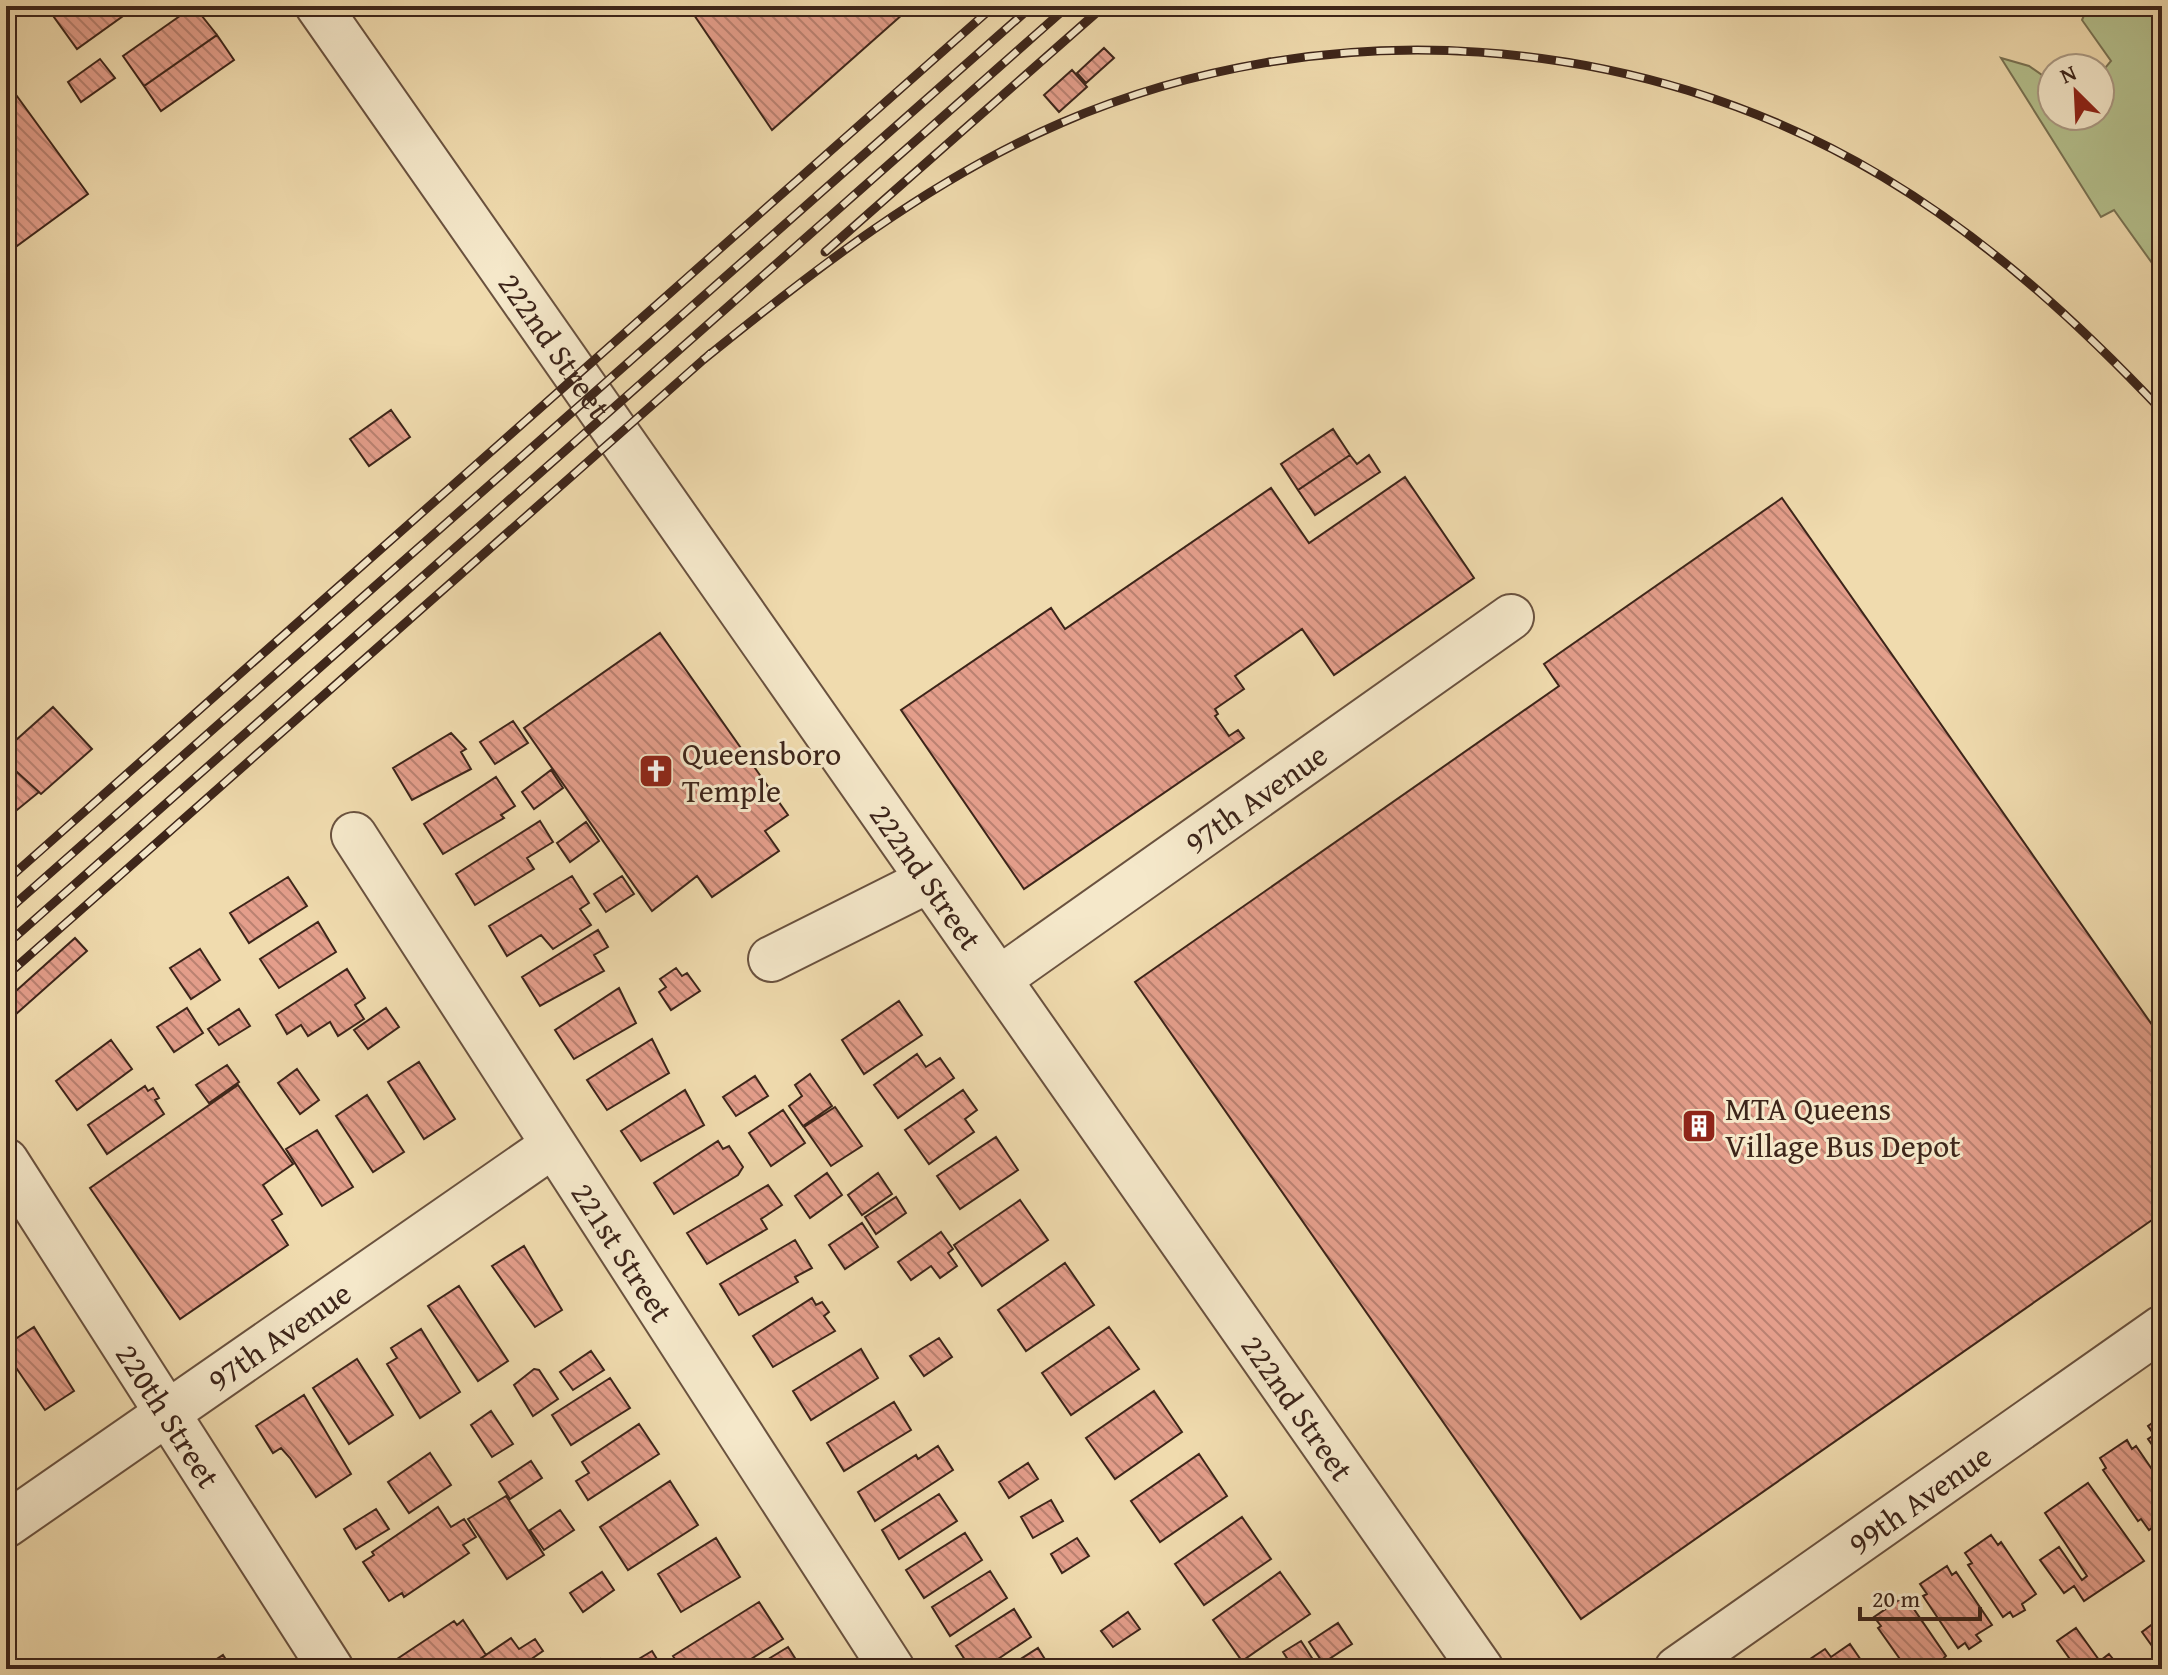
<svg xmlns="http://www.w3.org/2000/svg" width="2168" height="1675" viewBox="0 0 2168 1675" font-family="'Gentium Book Plus',serif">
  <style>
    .green { fill: #b5c18e; stroke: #797354; stroke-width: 2 }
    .building { fill: url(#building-back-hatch); stroke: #3d251a; stroke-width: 2 }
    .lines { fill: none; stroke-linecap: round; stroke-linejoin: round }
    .minor-casing { stroke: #6a523f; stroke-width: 48 }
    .minor { stroke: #f5e8ca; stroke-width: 44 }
    .rail-casing { stroke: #3d251a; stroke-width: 9 }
    .rail { stroke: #f5e8ca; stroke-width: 6; stroke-dasharray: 18; stroke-linecap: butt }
    .labels { text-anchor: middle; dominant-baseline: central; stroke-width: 6; stroke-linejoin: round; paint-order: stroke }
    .street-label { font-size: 32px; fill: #3d251a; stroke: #f5e8ca }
    .poi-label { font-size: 32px; fill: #3d251a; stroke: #f5e8ca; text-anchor: start }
  </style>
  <defs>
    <pattern id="building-back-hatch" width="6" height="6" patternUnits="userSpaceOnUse" patternTransform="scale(2)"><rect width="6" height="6" fill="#e49e8b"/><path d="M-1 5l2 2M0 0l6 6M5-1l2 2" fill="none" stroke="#ba8171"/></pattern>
  </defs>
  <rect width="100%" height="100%" fill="#f0dbae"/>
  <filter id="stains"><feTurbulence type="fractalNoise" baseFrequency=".0025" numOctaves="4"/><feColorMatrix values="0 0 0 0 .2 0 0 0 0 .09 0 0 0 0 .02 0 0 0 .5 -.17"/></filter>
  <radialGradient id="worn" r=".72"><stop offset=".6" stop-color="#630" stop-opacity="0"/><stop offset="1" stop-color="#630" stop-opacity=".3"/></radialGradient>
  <path class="green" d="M2088,6H2162V277L2114,210L2101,217L2001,58L2029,66L2052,82V116H2100V74L2111,61L2082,20Z"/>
  <path class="building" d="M46,6H137L77,49Z
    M194,6L217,35L144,86L123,56Z
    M688,6H912L772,130Z
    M217,35L234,60L161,111L144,86Z
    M1104,48L1114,58L1086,83L1077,73Z
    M100,59L115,78L81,102L68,82Z
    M1072,70L1087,87L1059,112L1044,95Z
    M6,81L88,194L6,254Z
    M391,410L410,437L369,466L350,439Z
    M1333,429L1350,455L1298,490L1281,464Z
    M1350,455L1357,464L1369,455L1380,472L1315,515L1298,490Z
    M1405,477L1474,578L1334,675L1302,629L1235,676L1244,689L1215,709L1218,714L1215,716L1229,736L1238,730L1244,738L1024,889L901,710L1051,608L1065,629L1271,488L1309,543Z
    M1782,498L2162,1039V1213L1581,1619L1135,982L1559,686L1544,664Z
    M660,633L788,815L765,831L779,851L712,897L697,876L652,911L524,728Z
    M53,707L92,749L41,794L6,762V749Z
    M513,721L528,743L495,764L480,742Z
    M451,733L466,749L461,752L471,769L412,800L393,768Z
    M6,762L39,792L6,819Z
    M551,770L563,788L534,809L522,792Z
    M496,777L515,806L501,815L504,818L443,854L424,824Z
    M540,821L553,842L527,858L534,869L475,905L456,874Z
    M586,822L599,841L570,862L557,843Z
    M572,876L589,903L580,909L591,925L553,949L541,935L507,956L489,926Z
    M622,876L634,894L606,912L594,894Z
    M288,877L307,906L249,943L230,913Z
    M318,922L336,952L279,988L260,959Z
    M598,930L608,947L594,955L604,971L540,1006L522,977Z
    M75,938L87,951L6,1023V1000Z
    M200,949L220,980L191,999L170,968Z
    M676,968L682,976L687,973L700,991L671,1010L659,992L666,987L660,979Z
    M347,969L365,998L355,1005L364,1019L338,1036L330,1022L308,1036L301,1025L287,1034L276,1015Z
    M619,988L636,1023L574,1059L555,1030Z
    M899,1001L922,1035L864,1074L842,1040Z
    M187,1008L203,1033L174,1052L157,1027Z
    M386,1008L399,1027L368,1049L354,1030Z
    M239,1009L250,1026L219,1045L208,1029Z
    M652,1039L669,1073L607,1110L587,1080Z
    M111,1040L132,1069L77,1110L56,1081Z
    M917,1054L926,1067L940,1058L954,1078L898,1118L874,1085Z
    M419,1062L455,1119L424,1139L388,1082Z
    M227,1065L239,1082L209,1103L196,1085Z
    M297,1069L319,1100L300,1114L278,1083Z
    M810,1074L832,1106L803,1126L789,1106L802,1096L795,1085Z
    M755,1076L768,1096L736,1116L723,1097Z
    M238,1085L293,1164L263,1185L282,1214L272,1220L288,1245L180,1319L90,1188Z
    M145,1086L148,1091L153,1088L159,1098L155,1100L164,1114L107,1154L88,1125Z
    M685,1090L704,1125L641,1161L621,1131Z
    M963,1090L977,1110L965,1119L974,1132L929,1164L905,1130Z
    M367,1095L404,1152L373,1172L336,1116Z
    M835,1107L862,1146L831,1166L804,1127Z
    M783,1110L805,1143L771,1166L749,1133Z
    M317,1130L353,1187L322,1206L286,1149Z
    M996,1137L1018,1170L960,1209L937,1176Z
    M718,1141L723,1149L729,1146L743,1167L738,1175L674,1214L654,1183Z
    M827,1173L842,1195L810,1218L795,1196Z
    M878,1173L892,1194L862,1215L848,1195Z
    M768,1185L782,1205L761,1219L767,1229L707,1264L687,1233Z
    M896,1197L906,1213L876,1234L865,1217Z
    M1020,1200L1048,1240L982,1286L954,1245Z
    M862,1223L878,1247L845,1269L829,1245Z
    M941,1232L953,1249L948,1253L957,1266L940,1278L931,1266L911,1280L898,1262Z
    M795,1240L812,1268L795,1277L798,1282L739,1315L720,1284Z
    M524,1246L562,1310L535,1327L492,1266Z
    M1065,1263L1094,1305L1026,1351L998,1310Z
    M459,1286L508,1361L478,1381L428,1306Z
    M812,1298L816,1305L822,1302L829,1312L824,1316L835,1331L773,1367L753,1336Z
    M34,1327L74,1391L45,1410L6,1353V1345Z
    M1109,1327L1139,1369L1071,1415L1042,1373Z
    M421,1329L460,1392L420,1418L387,1364L397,1358L391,1348Z
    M939,1338L952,1357L924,1376L910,1356Z
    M861,1349L878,1378L811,1420L793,1391Z
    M591,1351L604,1370L573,1390L560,1372Z
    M357,1359L393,1415L349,1444L313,1388Z
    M534,1369L539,1370L558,1399L533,1416L514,1385Z
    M610,1378L630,1408L571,1445L552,1415Z
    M1154,1391L1182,1432L1115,1479L1086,1438Z
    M304,1395L351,1474L316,1497L290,1458L281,1448L273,1453L256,1426Z
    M894,1402L911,1430L844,1471L827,1443Z
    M491,1411L513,1444L492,1457L471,1425Z
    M2162,1416V1459L2148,1439L2154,1435L2148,1426Z
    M639,1424L659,1454L588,1500L576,1481L589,1473L582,1462Z
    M2127,1440L2132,1449L2136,1446L2162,1484V1505L2156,1509L2162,1521L2149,1530L2141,1519L2138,1521L2103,1470L2106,1468L2100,1458Z
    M938,1446L953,1470L875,1521L858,1492L916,1455L918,1459Z
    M430,1453L451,1485L409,1513L388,1482Z
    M1199,1454L1227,1496L1160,1542L1131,1501Z
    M531,1461L542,1478L510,1499L499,1482Z
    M1028,1463L1038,1479L1009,1498L999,1482Z
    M670,1481L698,1525L628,1570L600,1527Z
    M2088,1483L2144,1561L2084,1601L2074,1586L2064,1593L2040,1560L2059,1547L2082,1580L2087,1576L2045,1513Z
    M939,1494L957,1521L899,1559L882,1530Z
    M506,1496L544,1555L507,1579L468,1519Z
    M1051,1500L1063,1521L1033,1538L1021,1517Z
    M438,1507L451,1527L464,1519L476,1537L463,1545L469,1553L404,1597L402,1593L389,1601L363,1562L374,1555L372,1552Z
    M376,1509L389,1529L356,1549L344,1529Z
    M560,1510L574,1530L544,1550L530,1530Z
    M1242,1517L1271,1559L1204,1605L1175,1564Z
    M965,1533L982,1560L924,1598L906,1570Z
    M1991,1535L1998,1545L2001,1542L2036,1594L2022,1604L2025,1610L2013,1617L2010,1612L2003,1617L1968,1565L1972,1563L1965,1553Z
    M716,1538L740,1577L681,1612L658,1574Z
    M1077,1538L1089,1556L1062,1573L1051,1554Z
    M1947,1566L1952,1575L1956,1572L1992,1625L1976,1635L1981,1641L1969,1649L1965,1643L1958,1648L1923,1596L1927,1594L1920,1584Z
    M990,1571L1007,1598L950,1636L932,1607Z
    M602,1572L614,1590L583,1612L570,1593Z
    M1280,1572L1310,1614L1242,1661L1213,1620Z
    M1902,1598L1908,1607L1911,1605L1946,1656L1933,1669H1907L1878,1628L1881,1626L1874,1617Z
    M759,1602L783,1639L735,1669H681L673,1656Z
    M1014,1609L1031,1637L983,1669H971L956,1646Z
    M1128,1612L1140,1629L1113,1647L1101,1631Z
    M463,1620L486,1655L465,1669H403L397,1659L454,1621L457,1625Z
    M2158,1620L2162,1626V1660L2142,1632Z
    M1338,1623L1352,1644L1323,1663L1309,1642Z
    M2076,1628L2099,1660L2085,1669H2077L2057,1641Z
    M511,1638L519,1649L535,1639L543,1651L527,1662L532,1669H465Z
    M1301,1641L1319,1669H1294L1283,1652Z
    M1850,1644L1867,1669H1795L1825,1649L1831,1657Z
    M788,1647L802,1669H752Z
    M1038,1648L1051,1669H1005Z
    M652,1651L663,1669H622Z
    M2109,1654L2121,1669H2093L2092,1667Z
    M223,1655L232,1669H196L208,1661L209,1664Z
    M600,1659L607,1669H584Z"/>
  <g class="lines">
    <g class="minor-casing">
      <g id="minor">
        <path id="s1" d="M318,6L1481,1669"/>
        <path id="s2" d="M354,835L892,1669"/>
        <path d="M771,959L929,880"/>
        <path id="s3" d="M999,979L1511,617"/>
        <path id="s4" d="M6,1161L331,1669"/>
        <path id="s5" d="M6,1525L552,1146"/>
        <path id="s6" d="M1677,1669L2162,1328"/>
      </g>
    </g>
    <use href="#minor" class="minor"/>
    <g class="rail-casing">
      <path id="rail" d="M825,252L1104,6
        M703,360C814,270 929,180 1061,123C1324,9 1638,30 1883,177C1988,240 2078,322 2162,411
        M6,881L994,6
        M6,912L1032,6
        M6,945L1068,6
        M6,976L711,353"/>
    </g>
    <use href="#rail" class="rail"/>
  </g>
  <defs>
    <g id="church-square" transform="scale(1.8)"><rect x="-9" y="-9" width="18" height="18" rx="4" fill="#8f2418" stroke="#f5e8ca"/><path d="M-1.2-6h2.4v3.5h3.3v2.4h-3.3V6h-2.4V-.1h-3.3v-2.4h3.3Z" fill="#fff"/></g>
    <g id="building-square" transform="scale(1.8)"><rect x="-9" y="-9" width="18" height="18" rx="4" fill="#8f2418" stroke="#f5e8ca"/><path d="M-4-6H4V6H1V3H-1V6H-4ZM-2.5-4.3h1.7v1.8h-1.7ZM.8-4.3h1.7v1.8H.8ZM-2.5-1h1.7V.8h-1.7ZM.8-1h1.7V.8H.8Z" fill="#fff"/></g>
  </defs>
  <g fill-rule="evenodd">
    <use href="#church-square" x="656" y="771"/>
    <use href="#building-square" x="1699" y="1126"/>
  </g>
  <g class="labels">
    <g class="street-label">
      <text stroke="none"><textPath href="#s1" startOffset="414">222nd Street</textPath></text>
      <text stroke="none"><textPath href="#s3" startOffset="314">97th Avenue</textPath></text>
      <text stroke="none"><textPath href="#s1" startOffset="1062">222nd Street</textPath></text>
      <text stroke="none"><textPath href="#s2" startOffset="496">221st Street</textPath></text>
      <text stroke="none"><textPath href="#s5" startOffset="332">97th Avenue</textPath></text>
      <text stroke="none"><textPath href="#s1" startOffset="1710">222nd Street</textPath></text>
      <text stroke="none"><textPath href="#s4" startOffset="302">220th Street</textPath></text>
      <text stroke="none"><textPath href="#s6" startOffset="296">99th Avenue</textPath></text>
    </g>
    <g class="poi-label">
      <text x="682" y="753">Queensboro<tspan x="682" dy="37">Temple</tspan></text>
      <text x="1725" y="1108">MTA Queens<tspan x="1725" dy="37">Village Bus Depot</tspan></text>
    </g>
  </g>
  <rect width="2168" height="1675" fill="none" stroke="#f0dbae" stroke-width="32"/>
  <rect x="8" y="8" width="2152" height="1659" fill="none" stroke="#3d251a" stroke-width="4"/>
  <rect x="16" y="16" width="2136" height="1643" fill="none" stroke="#3d251a" stroke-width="2"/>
  <g transform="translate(2076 92) rotate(336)"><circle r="38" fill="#f5e8ca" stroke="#ab9a84" stroke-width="2"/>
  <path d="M0-6L14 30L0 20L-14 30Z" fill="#8f2418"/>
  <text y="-12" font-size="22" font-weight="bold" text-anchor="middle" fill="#3d251a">N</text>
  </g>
  <path d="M1860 1607v12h120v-12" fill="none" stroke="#3d251a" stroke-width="4"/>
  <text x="1872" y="1607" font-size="24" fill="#3d251a" stroke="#f5e8ca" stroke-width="6" paint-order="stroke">20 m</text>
  <rect width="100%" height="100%" filter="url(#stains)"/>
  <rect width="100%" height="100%" fill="url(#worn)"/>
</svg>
